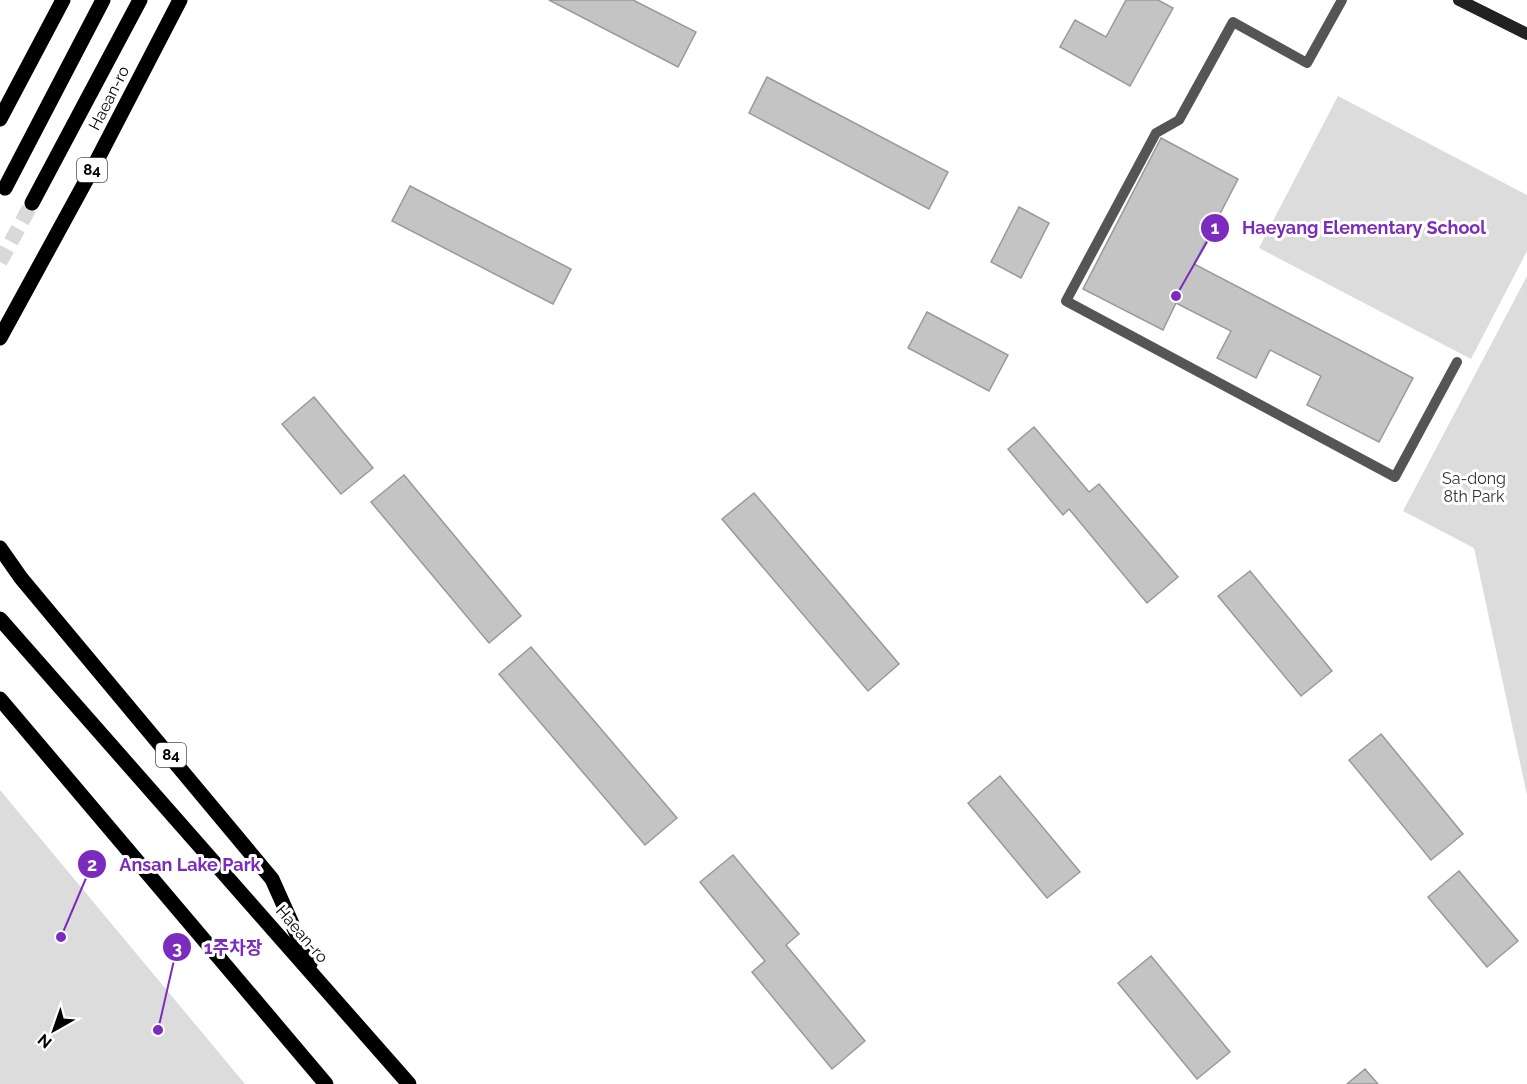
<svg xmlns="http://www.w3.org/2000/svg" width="1527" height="1084" viewBox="0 0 1527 1084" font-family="Raleway,'Noto Sans KR',sans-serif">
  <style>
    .green { fill: #dcdcdc }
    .building { fill: #c4c4c4; stroke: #999; stroke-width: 1.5 }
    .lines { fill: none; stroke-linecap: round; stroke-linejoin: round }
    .primary-tunnel { stroke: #d9d9d9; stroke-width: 15; stroke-dasharray: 15 8; stroke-linecap: butt }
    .lane { stroke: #555; stroke-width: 10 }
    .secondary { stroke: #222; stroke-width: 12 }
    .primary { stroke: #000; stroke-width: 15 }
    .labels { text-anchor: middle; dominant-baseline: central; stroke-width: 6; stroke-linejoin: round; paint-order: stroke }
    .shield { fill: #fff; stroke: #4c4c4c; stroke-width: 1.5 }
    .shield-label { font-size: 15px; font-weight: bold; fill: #000 }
    .street-label { font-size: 16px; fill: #000; stroke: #fff }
    .park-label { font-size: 16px; fill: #333; stroke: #fff }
    .leader { fill: none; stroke: #7b2cbf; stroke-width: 2 }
    .callout-dot { fill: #7b2cbf; stroke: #fff; stroke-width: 2 }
    .mark-label { font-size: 18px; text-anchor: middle; font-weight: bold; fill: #fff }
    .callout-label { font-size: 18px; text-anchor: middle; font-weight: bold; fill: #7b2cbf; stroke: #fff; stroke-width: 6; stroke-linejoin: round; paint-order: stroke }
  </style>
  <rect width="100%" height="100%" fill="#fff"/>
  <path class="green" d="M1338,96L1527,195V251L1471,359L1259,248Z
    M1527,276V795L1474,548L1403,511Z
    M0,790L245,1084H0Z"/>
  <path class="building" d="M549,0H633L696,32L678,67Z
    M1126,0H1158L1173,8L1130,86L1060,47L1075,20L1106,37Z
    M767,77L948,172L929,209L749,113Z
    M1161,138L1238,179L1194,264L1413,378L1379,442L1307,405L1321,376L1270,350L1256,378L1217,358L1231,331L1176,303L1163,330L1083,289Z
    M410,186L571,269L553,304L392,221Z
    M1019,207L1049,223L1021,278L991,262Z
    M927,312L1008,355L989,391L908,348Z
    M314,397L373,468L341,494L282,424Z
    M1034,427L1089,492L1099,484L1178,577L1147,603L1069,509L1063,515L1008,449Z
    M404,475L521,616L489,643L371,502Z
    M754,493L899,664L868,691L722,519Z
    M1250,571L1332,671L1301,696L1218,596Z
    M531,647L677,818L645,845L499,674Z
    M1381,734L1463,834L1431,860L1349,760Z
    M1000,776L1080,872L1047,898L968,803Z
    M733,855L799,934L786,945L865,1041L832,1069L752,972L765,961L700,882Z
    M1459,871L1518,941L1487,967L1428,897Z
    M1151,956L1230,1052L1197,1079L1118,983Z
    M1365,1069L1378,1084H1347Z"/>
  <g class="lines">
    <path class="primary-tunnel" d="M0,262L32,203"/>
    <path class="lane" d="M1342,0L1307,63L1233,22L1179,120L1156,133L1066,301L1395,477L1457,362"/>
    <path class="secondary" d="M1459,0L1527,34"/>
    <path class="primary" d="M0,119L63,0
      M5,188L103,0
      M32,203L140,0
      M0,338L94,166L180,0
      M0,548L21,578L272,879L310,964
      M0,619L409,1084
      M0,699L326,1084"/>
  </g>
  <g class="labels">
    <g class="shield">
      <rect x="77" y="158" width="30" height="24" rx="4.5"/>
      <rect x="156" y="743" width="30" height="24" rx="4.5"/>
    </g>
    <g class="shield-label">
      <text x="92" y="170">84</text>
      <text x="171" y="755">84</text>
    </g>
    <g class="street-label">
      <text transform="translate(109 98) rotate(-63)">Haean-ro</text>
      <text transform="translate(302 934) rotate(49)">Haean-ro</text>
    </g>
    <g class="park-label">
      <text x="1474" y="478">Sa-dong<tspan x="1474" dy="18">8th Park</tspan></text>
    </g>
  </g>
  <path class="leader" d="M1176 296L1215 228M61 937L92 864M158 1030L177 947"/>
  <g class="callout-dot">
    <circle cx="1176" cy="296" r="6"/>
    <circle cx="61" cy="937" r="6"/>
    <circle cx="158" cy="1030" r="6"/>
    <circle cx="1215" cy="228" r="15"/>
    <circle cx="92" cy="864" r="15"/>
    <circle cx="177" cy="947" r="15"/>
  </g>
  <g class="mark-label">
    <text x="1215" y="234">1</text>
    <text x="92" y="871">2</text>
    <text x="177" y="954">3</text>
  </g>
  <g class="callout-label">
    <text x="1364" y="234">Haeyang Elementary School</text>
    <text x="190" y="871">Ansan Lake Park</text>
    <text x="233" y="954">1주차장</text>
  </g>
  <g transform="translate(54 1030) rotate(220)" stroke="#ffffff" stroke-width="4.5" paint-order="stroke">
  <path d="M0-4.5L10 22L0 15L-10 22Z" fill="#000000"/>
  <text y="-9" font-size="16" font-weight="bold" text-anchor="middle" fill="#000000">N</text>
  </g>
</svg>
